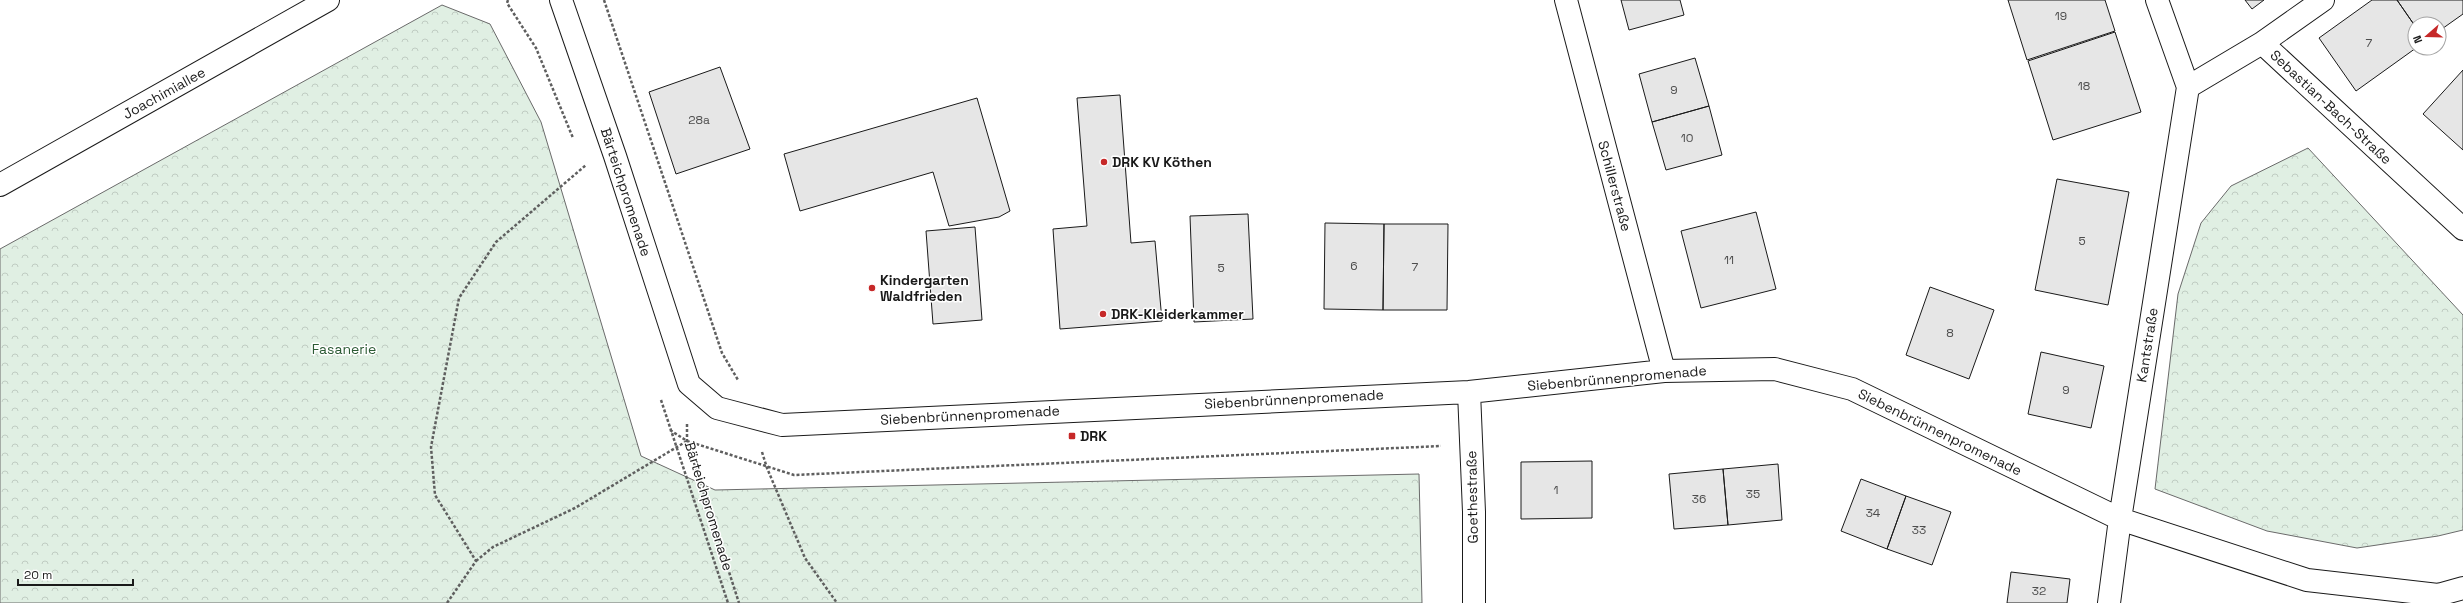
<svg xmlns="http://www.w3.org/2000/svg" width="2463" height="603" viewBox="0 0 2463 603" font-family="'Space Grotesk',sans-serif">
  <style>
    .park { fill: url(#park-crowns); stroke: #6a6a6a }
    .building { fill: #e6e6e6; stroke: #1a1a1a }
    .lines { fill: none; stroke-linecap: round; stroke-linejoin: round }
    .street-casing { stroke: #1a1a1a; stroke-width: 24 }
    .path { stroke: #5f5f5f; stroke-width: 2.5; stroke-dasharray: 3 2; stroke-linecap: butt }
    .street { stroke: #fff; stroke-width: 22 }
    .poi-dot { fill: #c62828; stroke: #fff; stroke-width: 1.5 }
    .labels { text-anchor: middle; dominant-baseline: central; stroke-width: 3; stroke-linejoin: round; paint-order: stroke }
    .number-label { font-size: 12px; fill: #4d4d4d }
    .street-label { font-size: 14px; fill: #1a1a1a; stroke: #fff }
    .poi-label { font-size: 14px; font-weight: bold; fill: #1a1a1a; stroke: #fff; text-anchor: start }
    .park-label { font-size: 14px; fill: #2b5a34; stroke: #fff }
  </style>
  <defs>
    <pattern id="park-crowns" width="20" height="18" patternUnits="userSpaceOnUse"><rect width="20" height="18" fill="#e0efe3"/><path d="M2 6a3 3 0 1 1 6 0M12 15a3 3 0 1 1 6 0" fill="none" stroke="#c0ccc2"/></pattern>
  </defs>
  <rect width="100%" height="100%" fill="#fff"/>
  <path class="park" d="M442,5L490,24L541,122L641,456L715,490L1419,474L1422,603H0V249Z
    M2308,148L2463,315V530L2438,536L2357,548L2267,531L2155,489L2178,294L2201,223L2231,186Z"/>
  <path class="building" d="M1621,0H1680L1684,15L1629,30Z
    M2008,0H2105L2115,31L2027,60Z
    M2245,0H2264L2252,9Z
    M2372,0H2397L2415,26L2416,48L2356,91L2319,38Z
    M2397,0H2463V14L2439,31V24L2415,26Z
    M2115,32L2141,112L2053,140L2028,61Z
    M1695,58L1709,106L1652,122L1639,74Z
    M720,67L750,149L676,174L649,92Z
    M2463,70V150L2423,114Z
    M1120,95L1131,243L1155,241L1162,321L1060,329L1053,229L1087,226L1077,98Z
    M977,98L1010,211L999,217L949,226L933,172L800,211L784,154Z
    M1709,106L1722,155L1666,170L1652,122Z
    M2057,179L2129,192L2108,305L2035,290Z
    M1756,212L1776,289L1701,308L1681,231Z
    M1248,214L1253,319L1194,322L1190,216Z
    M1325,223L1384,224L1383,310L1324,309Z
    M1384,224H1448L1447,310H1383Z
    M975,227L982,320L933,324L926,231Z
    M1930,287L1994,310L1969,379L1906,355Z
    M2041,352L2104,366L2091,428L2028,414Z
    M1592,461V518L1521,519V462Z
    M1778,464L1782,520L1728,525L1723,469Z
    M1723,469L1728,525L1674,529L1669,474Z
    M1861,479L1906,496L1887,549L1841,531Z
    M1906,496L1951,512L1932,565L1887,549Z
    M2011,572L2070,579L2067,603H2007Z"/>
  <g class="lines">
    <g class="street-casing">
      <path id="street" d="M561,0L615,156L689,384L717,408L782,425L1469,392L1664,371L1775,369L1852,389L2120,519L2307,580L2438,595L2463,588
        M1566,0L1664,371
        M2262,43L2323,0
        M2188,87L2262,43L2463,229
        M0,185L328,0
        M1469,392L1474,512V603
        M2109,603L2120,519L2188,87L2157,0"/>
    </g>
    <path class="path" d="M508,0L507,3L536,48L573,138
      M604,0L722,353L738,380
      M661,400L728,603
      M687,424V441L739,603
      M670,430L687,441L794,475L1441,446
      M762,452L767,468L805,558L837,603
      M476,561L493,547L575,508L687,441
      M447,603L476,561L435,495L431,447L459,298L496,242L586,165"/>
    <use href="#street" class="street"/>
  </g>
  <g class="poi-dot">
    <circle cx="1104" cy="162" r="4"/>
    <circle cx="872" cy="288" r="4"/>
    <circle cx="1103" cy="314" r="4"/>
    <rect x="1068" y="432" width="8" height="8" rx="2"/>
  </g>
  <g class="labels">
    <g class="number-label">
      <text x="2061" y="16">19</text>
      <text x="2369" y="43">7</text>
      <text x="2084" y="86">18</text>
      <text x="1674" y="90">9</text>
      <text x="699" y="120">28a</text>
      <text x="1687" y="138">10</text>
      <text x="2082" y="241">5</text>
      <text x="1729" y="260">11</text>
      <text x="1354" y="266">6</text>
      <text x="1415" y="267">7</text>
      <text x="1221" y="268">5</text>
      <text x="1950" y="333">8</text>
      <text x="2066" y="390">9</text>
      <text x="1556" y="490">1</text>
      <text x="1753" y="494">35</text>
      <text x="1699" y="499">36</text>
      <text x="1873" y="513">34</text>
      <text x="1919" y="530">33</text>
      <text x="2039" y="591">32</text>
    </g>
    <g class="street-label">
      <text transform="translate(164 93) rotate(-29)">Joachimiallee</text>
      <text transform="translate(2331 107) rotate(43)">Sebastian-Bach-Straße</text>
      <text transform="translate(1615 186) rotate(75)">Schillerstraße</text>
      <text transform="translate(626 192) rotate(72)">Bärteichpromenade</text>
      <text transform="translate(2147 345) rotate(-81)">Kantstraße</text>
      <text transform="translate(1617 378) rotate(-5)">Siebenbrünnenpromenade</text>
      <text transform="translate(1294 399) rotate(-3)">Siebenbrünnenpromenade</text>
      <text transform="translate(970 415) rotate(-3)">Siebenbrünnenpromenade</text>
      <text transform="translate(1940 432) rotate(26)">Siebenbrünnenpromenade</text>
      <text transform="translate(1472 497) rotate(-91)">Goethestraße</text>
      <text transform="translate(709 506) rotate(73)">Bärteichpromenade</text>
    </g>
    <g class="poi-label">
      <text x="1112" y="162">DRK KV Köthen</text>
      <text x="880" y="280">Kindergarten<tspan x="880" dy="16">Waldfrieden</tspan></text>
      <text x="1111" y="314">DRK-Kleiderkammer</text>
      <text x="1080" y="436">DRK</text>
    </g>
    <g class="park-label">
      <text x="344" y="349">Fasanerie</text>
    </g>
  </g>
  <g transform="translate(2427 36) rotate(250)"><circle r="19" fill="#ffffff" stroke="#a3a3a3"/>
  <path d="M0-3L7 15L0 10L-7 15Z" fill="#c62828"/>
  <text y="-6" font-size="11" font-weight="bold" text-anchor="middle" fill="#1a1a1a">N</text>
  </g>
  <path d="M18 579v6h115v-6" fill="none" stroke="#1a1a1a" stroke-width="2"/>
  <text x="24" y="579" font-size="12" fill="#1a1a1a" stroke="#ffffff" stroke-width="3" paint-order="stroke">20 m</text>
</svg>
